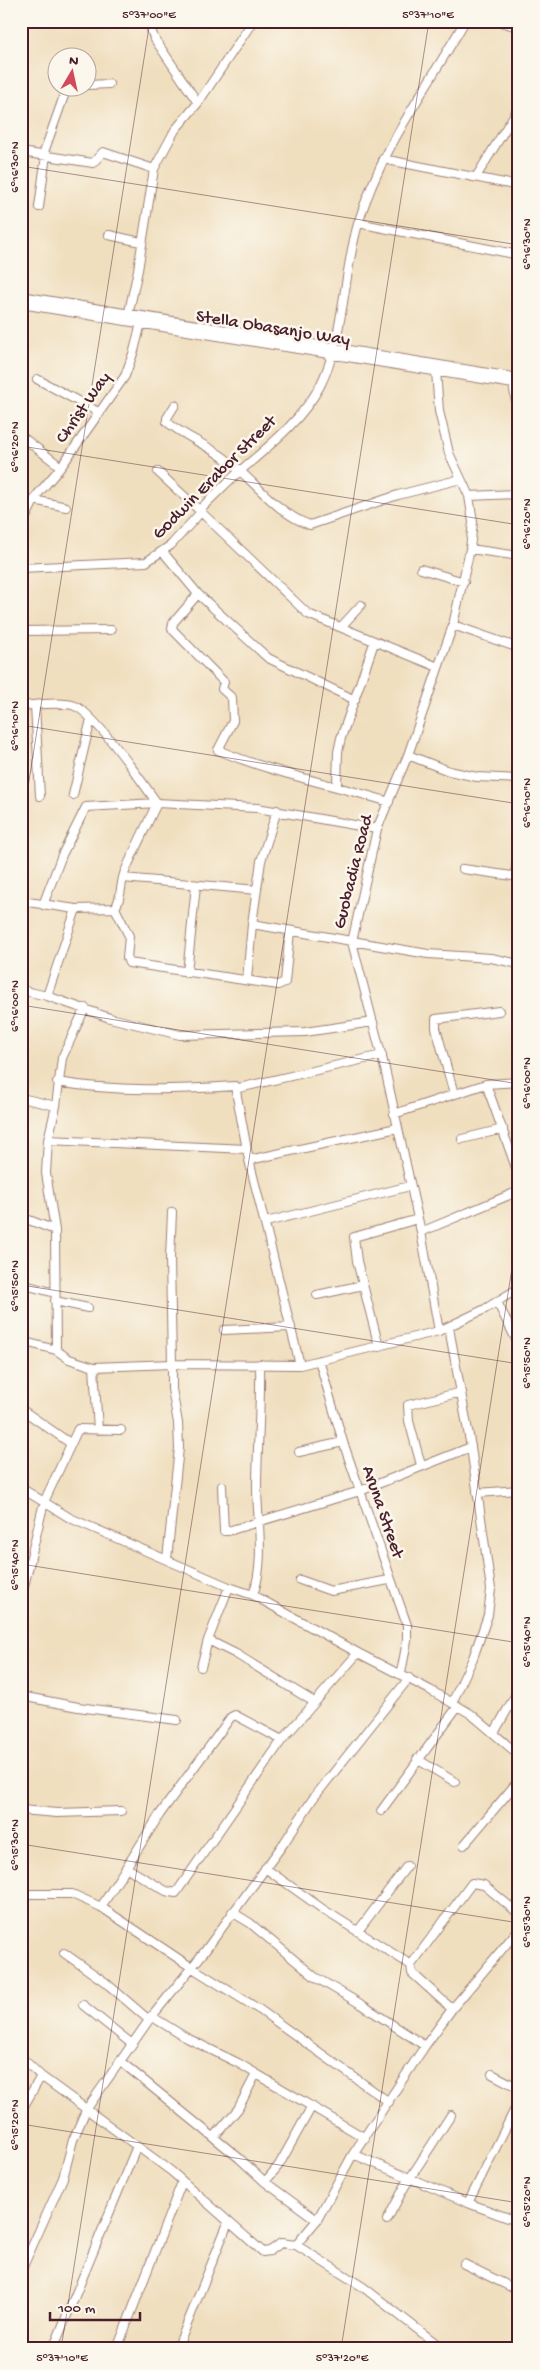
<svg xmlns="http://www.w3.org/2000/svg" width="540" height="2370" viewBox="0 0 540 2370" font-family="'Gochi Hand',sans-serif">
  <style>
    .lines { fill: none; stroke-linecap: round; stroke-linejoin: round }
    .minor-casing { stroke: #9d7f75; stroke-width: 10 }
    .minor { stroke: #fff; stroke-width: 8 }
    .ticks { fill: none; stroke: #4a1f2b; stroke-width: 1; stroke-opacity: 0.45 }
    .labels { text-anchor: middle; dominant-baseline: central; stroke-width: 5; stroke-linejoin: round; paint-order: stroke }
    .street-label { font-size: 18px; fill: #4a1f2b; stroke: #fbf7ec }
    .neatline { fill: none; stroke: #4a1f2b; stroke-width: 2 }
    .ticks-label { font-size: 12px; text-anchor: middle; fill: #4a1f2b }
  </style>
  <rect width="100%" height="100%" fill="#fbf7ec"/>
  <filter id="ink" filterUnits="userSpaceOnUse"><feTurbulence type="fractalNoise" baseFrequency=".02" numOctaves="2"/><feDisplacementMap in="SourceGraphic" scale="10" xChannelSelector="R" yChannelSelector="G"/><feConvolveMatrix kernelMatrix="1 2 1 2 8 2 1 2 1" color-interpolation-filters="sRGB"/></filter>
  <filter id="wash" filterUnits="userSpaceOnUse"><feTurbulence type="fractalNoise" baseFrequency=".0096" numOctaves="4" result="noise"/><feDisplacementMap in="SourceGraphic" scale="20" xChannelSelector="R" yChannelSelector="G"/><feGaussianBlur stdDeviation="1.12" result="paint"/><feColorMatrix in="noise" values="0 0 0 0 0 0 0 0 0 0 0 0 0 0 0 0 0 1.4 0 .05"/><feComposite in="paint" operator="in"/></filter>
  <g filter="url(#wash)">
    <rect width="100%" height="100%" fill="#f0dfbf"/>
  </g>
  <g filter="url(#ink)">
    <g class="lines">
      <g class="minor-casing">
        <path id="minor" d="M148,21L154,38L198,103
          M496,21L519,27
          M88,85L109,84
          M21,152L93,163L103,152L154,169
          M43,155L65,93L71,88
          M383,159L519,186
          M476,177L519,107
          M39,207L46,155
          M358,223L519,255
          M109,235L141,242
          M21,296L519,378
          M21,304L519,385
          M128,316L138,270L154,169L175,130L198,103L253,21
          M436,371L439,411L449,453L469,496L473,522L470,549L453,625L408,755L377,829L352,942L385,1069L421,1232L439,1331
          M37,379L100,413
          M513,384L519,419
          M175,405L167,418V422C184,436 205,444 223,457C252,477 275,513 310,525L398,495L461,479
          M21,436L61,467
          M158,472L199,510
          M469,496L519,494
          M34,500L66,507
          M201,512L308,614L438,667
          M21,527L37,495L61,467L125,376L134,351L141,323
          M470,549L519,556
          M163,552L198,594L268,658L355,700
          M21,568L146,562L171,545L201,512L199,510C213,497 226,483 240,471C269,446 301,421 320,386C344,339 343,275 358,224C380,150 427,88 465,21
          M421,569L464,582
          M198,594L173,623L172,629L224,682L222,689L232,698L233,721L218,750C272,773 332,784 389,802
          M453,625L519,648
          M341,627L361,605
          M21,631L111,630
          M35,705L40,796
          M21,706C35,705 63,701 75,706C95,714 143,783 157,803
          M408,755L449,771L477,777L519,779
          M337,785L338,752L341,738L374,643
          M73,795L91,719
          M463,869L519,877
          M515,876L519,847
          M123,878L257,890
          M21,901L76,909L115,908L129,936L127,958L129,963L278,985L285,982L290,931
          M43,905L62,855L86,807L157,803
          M115,908C122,898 120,886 124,874C134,850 146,827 157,803L257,808L377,829
          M252,924L428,954L491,958L519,964
          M187,973L196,885
          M247,980L252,924L261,861L277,810
          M21,990L47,996L110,1018L180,1035L305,1032L373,1022
          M47,996L76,909
          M57,1082C117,1092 175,1090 235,1086L239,1088L382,1055
          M486,1084L519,1082
          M235,1086L249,1160L300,1365
          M454,1094L436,1028V1019L499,1011
          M21,1098L56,1106
          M394,1114L486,1084L519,1176
          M462,1139L503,1129
          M48,1140L247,1149
          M249,1160L397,1128
          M21,1217L55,1230
          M266,1222L410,1186
          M421,1232L519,1191
          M21,1284L55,1293
          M317,1295L363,1285
          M55,1301L88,1308
          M497,1302L519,1345
          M224,1330L291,1327
          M21,1341L56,1350L69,1359L94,1367L172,1364L170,1258L172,1212
          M379,1347L357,1261L354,1237L418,1219
          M56,1350L55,1230L46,1173L48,1140L56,1106L62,1058L85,1008
          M319,1360L343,1442L407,1625V1641L401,1673
          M94,1367L98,1430
          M21,1409L70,1443
          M299,1452L343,1442
          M421,1465L409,1421L408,1405L462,1392
          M222,1486L224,1531H228L360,1491L471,1447L449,1328
          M21,1488L70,1518L229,1587L253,1595L358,1653L430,1690L471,1714L519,1755
          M477,1493L519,1490
          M167,1559L179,1448L178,1423L172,1389V1364L300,1365L439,1331L485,1309L519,1288
          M300,1580L331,1591L389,1580
          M253,1595C265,1562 258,1525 257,1490C257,1448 261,1406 260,1364
          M21,1599L44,1502L78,1429L121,1430
          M208,1640L236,1654L314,1702
          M201,1667L208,1640L229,1587
          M21,1696L78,1707L177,1720
          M452,1703L473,1658L488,1615L491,1589L471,1447
          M494,1733L519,1689
          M417,1759L455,1782
          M21,1810L57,1813L121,1811
          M381,1811L458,1706
          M464,1845L519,1780
          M127,1868L166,1891L176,1893L282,1740L358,1653
          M265,1868L324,1910L411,1965L412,1973L452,2009
          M21,1894H72L101,1907L191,1967L260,2010L389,2102
          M101,1907L160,1814L231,1717L235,1715L282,1740
          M232,1912L250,1923L315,1977L364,2006L425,2046
          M358,1931L407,1866
          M64,1953L105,1982L149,2020
          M411,1965L472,1883L484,1885L519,1914
          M83,2005L132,2044
          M151,2016L185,2037L238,2063L365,2138
          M21,2057L41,2076L171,2171L263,2252L270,2251L281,2243L296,2245L363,2287L443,2349
          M120,2061L239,2158L265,2182L317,2220
          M492,2074L519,2088
          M21,2111L41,2076
          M214,2137L238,2109L256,2074
          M353,2154L468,2203L519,2222
          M265,2182L279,2165L312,2106
          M468,2203L519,2101
          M387,2220L405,2186L451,2115
          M296,2245L317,2220L353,2154L425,2046L452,2009L519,1929
          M464,2264L519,2291
          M21,2271L63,2178L73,2140L86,2110L149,2020L205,1951L284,1843L312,1800L409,1678
          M53,2349L137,2146
          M117,2349L182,2182
          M177,2349L228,2223"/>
      </g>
      <use href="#minor" class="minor"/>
    </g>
  </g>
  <path class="ticks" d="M21,166L519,245M21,446L519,525M21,725L519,804M21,831L150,21M21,1005L519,1084M21,1285L519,1364M21,1564L519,1643M21,1844L519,1923M21,2124L519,2203M61,2349L429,21M341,2349L519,1224"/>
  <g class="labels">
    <g class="street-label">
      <text transform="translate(273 329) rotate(9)">Stella Obasanjo Way</text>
      <text transform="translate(84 408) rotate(-55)">Christ Way</text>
      <text transform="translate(215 478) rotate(-45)">Godwin Erabor Street</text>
      <text transform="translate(354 872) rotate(-76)">Guobadia Road</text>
      <text transform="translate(382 1512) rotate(71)">Aruna Street</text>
    </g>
  </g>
  <rect width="540" height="2370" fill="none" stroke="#fbf7ec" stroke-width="55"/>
  <g transform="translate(72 72) rotate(9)"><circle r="24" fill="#fbf7ec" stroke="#b4a19f"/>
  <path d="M0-4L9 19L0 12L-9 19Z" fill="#d1495b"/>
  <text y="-8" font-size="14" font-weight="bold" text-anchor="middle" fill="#4a1f2b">N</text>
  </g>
  <path d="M50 2312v8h90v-8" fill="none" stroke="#4a1f2b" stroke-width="2.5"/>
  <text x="58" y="2312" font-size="15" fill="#4a1f2b" stroke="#fbf7ec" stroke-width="4" paint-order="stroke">100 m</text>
  <rect x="28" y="28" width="484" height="2314" class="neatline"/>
  <g class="ticks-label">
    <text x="149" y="18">5°37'00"E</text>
    <text x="428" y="18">5°37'10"E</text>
    <text transform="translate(14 167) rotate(-90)" y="4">6°16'30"N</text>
    <text transform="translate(526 244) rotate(-90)" y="4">6°16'30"N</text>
    <text transform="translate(14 447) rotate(-90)" y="4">6°16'20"N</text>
    <text transform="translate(526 524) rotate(-90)" y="4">6°16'20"N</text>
    <text transform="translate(14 726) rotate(-90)" y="4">6°16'10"N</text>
    <text transform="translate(526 803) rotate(-90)" y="4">6°16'10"N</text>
    <text transform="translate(14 1006) rotate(-90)" y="4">6°16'00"N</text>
    <text transform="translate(526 1083) rotate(-90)" y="4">6°16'00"N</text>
    <text transform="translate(14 1286) rotate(-90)" y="4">6°15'50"N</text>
    <text transform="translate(526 1363) rotate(-90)" y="4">6°15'50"N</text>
    <text transform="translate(14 1565) rotate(-90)" y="4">6°15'40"N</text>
    <text transform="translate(526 1642) rotate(-90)" y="4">6°15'40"N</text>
    <text transform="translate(14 1845) rotate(-90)" y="4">6°15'30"N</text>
    <text transform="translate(526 1922) rotate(-90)" y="4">6°15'30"N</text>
    <text transform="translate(14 2125) rotate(-90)" y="4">6°15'20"N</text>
    <text transform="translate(526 2202) rotate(-90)" y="4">6°15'20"N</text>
    <text x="62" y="2361">5°37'10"E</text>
    <text x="342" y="2361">5°37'20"E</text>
  </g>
</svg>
